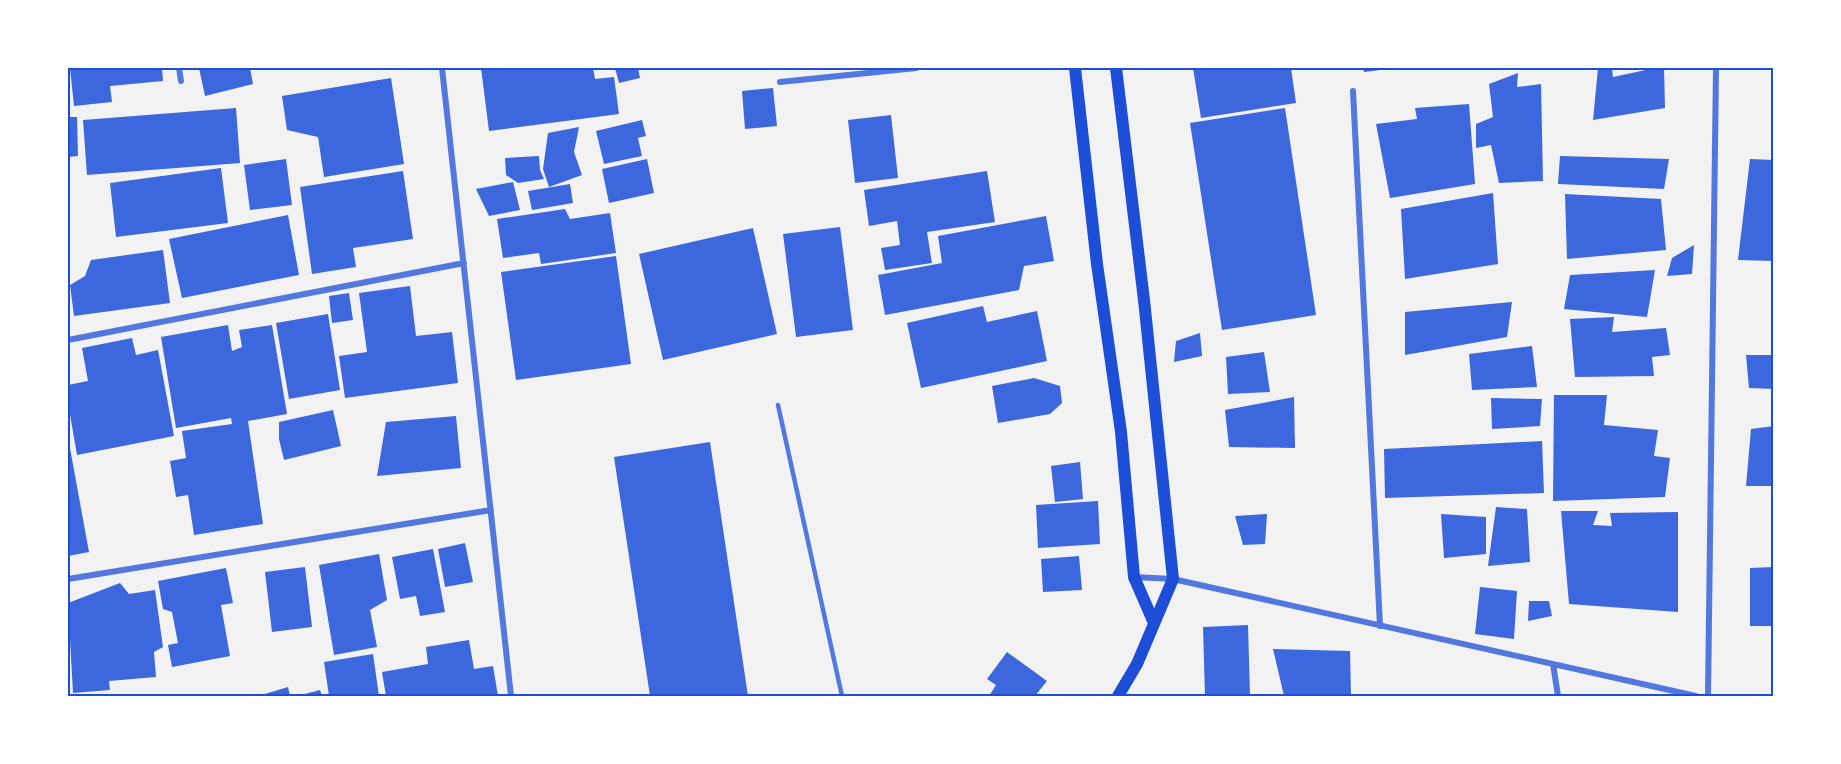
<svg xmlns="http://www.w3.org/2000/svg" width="1841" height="764" viewBox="0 0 1841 764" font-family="Overpass,sans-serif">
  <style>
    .building { fill: #3d67dc }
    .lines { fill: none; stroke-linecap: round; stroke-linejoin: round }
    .service { stroke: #5277de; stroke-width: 4.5 }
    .minor { stroke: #5277de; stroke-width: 6 }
    .secondary { stroke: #1d4ed8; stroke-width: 12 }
    .neatline { fill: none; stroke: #1d4ed8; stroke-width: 2 }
  </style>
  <rect width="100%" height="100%" fill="#f2f2f2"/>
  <path class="building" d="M70,68H162L163,81L110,86L112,102L74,106Z
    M199,68H250L253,84L205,96Z
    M481,68H593L595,79L614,77L619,114L489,131Z
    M615,68H638L640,78L619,83Z
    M1193,68H1291L1296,103L1201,118Z
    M1363,68H1388V69L1364,72Z
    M1598,68H1612L1613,77L1655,68H1664L1665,108L1593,120Z
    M1518,73L1517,87L1541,84L1543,181L1499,183L1491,145L1476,148V124L1493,117L1489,84Z
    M391,78L404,164L324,177L318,137L287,130L282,96Z
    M773,88L777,126L745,129L742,91Z
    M1469,104L1475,184L1390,198L1376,124L1417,119L1415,108Z
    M236,108L240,163L87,175L83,120Z
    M1285,108L1316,315L1222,330L1190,123Z
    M891,115L898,178L855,183L848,120Z
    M68,117H77L78,156L68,157Z
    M642,120L646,136L638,138L642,156L604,164L596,131Z
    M579,127L574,152L582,175L549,187L543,169L548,133Z
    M539,156L540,170L544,179L518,183L506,175L505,158Z
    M1560,156L1669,159L1664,189L1558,184Z
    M286,159L292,205L250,210L244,165Z
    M647,159L654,193L609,203L602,169Z
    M1750,159L1774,160V261L1738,260Z
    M221,168L228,223L116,237L110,183Z
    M403,171L413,239L353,248L356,267L312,274L300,187Z
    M987,171L995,222L927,232L932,263L885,270L881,248L900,245L897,221L869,226L864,190Z
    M513,182L520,210L489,216L476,189Z
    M570,184L573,203L532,210L528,191Z
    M1493,193L1498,264L1405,279L1401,209Z
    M1565,194L1661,199L1666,250L1567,259Z
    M565,209L570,219L610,213L616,253L541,264L539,253L503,258L497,219Z
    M288,215L299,275L182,298L169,239Z
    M1046,216L1054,261L1024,266L1019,290L885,315L878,275L942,263L938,236Z
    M840,227L853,330L796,337L783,234Z
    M753,228L777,334L663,360L639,254Z
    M1694,245L1692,274L1667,276L1672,258Z
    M163,250L170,303L74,316L70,285L85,276L91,260Z
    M616,256L631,364L516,380L501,272Z
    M1655,270L1647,317L1564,309L1570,275Z
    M410,286L416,336L452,332L458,383L345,398L339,356L367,352L359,293Z
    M349,293L353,320L332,323L329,296Z
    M1512,302L1507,337L1405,355V312Z
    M983,306L987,322L1037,311L1047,361L921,388L907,323Z
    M328,314L340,390L289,399L276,323Z
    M1614,317L1612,332L1666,328L1670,355L1652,357L1654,376L1575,377L1570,319Z
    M228,325L232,351L242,347L239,330L272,325L287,414L248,421L263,524L194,535L188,495L176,497L170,461L186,458L182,431L232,424L231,418L176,428L161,337Z
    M1200,333L1202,356L1174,362L1176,341Z
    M132,338L136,355L158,350L174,436L77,455L68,403V385L88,381L82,348Z
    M1532,346L1537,387L1472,390L1469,354Z
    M1264,352L1270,392L1228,394L1226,357Z
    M1746,355H1774V389L1749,388Z
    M1034,378L1060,386L1062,403L1050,414L998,423L992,386Z
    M1554,395H1607L1604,425L1658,430L1654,456L1670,458L1665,497L1553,501Z
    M1294,397L1295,448L1229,447L1225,410Z
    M1491,398L1542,399L1540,426L1492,429Z
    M333,410L341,446L284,460L279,439V422Z
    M456,416L461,468L377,476L386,422Z
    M1774,426V486H1746L1751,429Z
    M1542,441L1544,493L1385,498L1384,449Z
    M710,442L748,696H650L614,457Z
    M70,448L89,552L68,556V449Z
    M1080,462L1083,499L1055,502L1051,466Z
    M1098,501L1100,544L1038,548L1036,505Z
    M1496,507L1527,509L1530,562L1488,566Z
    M1561,511H1598L1593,525L1612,526L1610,513L1678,512V612L1569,604Z
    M1267,514L1265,544L1243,545L1235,516Z
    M1441,514L1486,517V554L1444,558Z
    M465,543L473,582L445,587L438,549Z
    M433,549L445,612L420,616L416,596L400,599L392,557Z
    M379,554L387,600L370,610L377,647L334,655L319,565Z
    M1079,556L1082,590L1043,592L1041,559Z
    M305,567L312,627L272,632L265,572Z
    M1774,567V626H1750V568Z
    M226,568L233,603L221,605L230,656L172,667L168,645L178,643L172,612L163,609L158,581Z
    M120,583L129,594L155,590L163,647L154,652L156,677L109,681L110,690L73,693L68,603Z
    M1480,587L1517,591L1514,639L1475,634Z
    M1529,601H1549L1552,616L1528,621Z
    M1248,625L1250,696H1205L1203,627Z
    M469,640L474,669L493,666L498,696H386L382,672L428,664L426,647Z
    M1273,649L1350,651L1351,696H1284Z
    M1007,652L1047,681L1035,696H989L996,685L987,679Z
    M373,654L379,696H329L324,662Z
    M288,687L290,696H258Z
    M320,690L322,696H297Z"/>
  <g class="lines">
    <path class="service" d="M778,405L842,696"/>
    <path class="minor" d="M179,68L181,81
      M442,68L511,696
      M780,82L916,68
      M1353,91L1380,626
      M68,340L464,263
      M1134,577L1173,579L1696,696
      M68,579L491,510
      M1553,664L1558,696
      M1708,696L1716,68"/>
    <path class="secondary" d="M1075,68L1097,264L1121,432L1134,577L1154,623
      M1116,68L1144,300L1173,579L1137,664L1118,696"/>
  </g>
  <rect width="1841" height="764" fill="none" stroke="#ffffff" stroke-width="138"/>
  <rect x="69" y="69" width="1703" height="626" class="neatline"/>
</svg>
